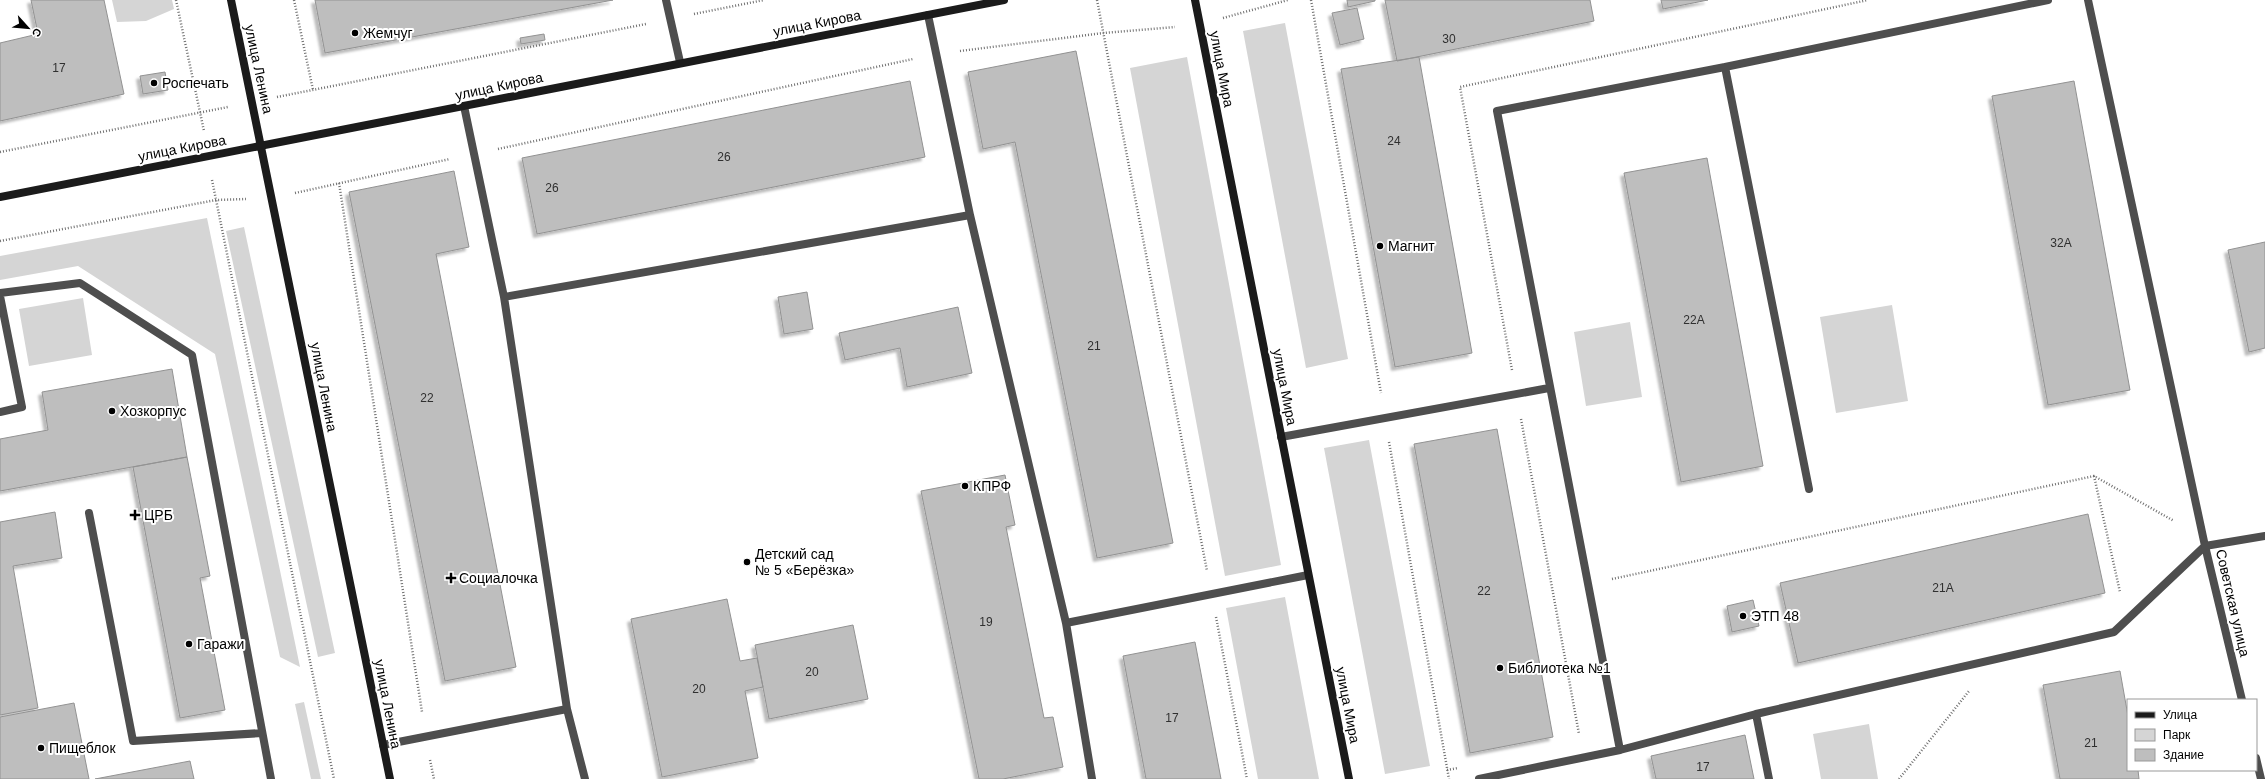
<svg xmlns="http://www.w3.org/2000/svg" width="2265" height="779" viewBox="0 0 2265 779" font-family="Helvetica,sans-serif">
  <style>
    .green { fill: #d5d5d5 }
    .building { fill: #bebebe; stroke: #929292; filter: url(#shadow) }
    .lines { fill: none; stroke-linecap: round; stroke-linejoin: round }
    .path { stroke: #707070; stroke-width: 2.5; stroke-dasharray: 1 2; stroke-linecap: butt }
    .lane { stroke: #4e4e4e; stroke-width: 8 }
    .street { stroke: #4e4e4e; stroke-width: 8 }
    .secondary { stroke: #1b1b1b; stroke-width: 8 }
    .poi-dot { fill: #000; stroke: #fff; stroke-width: 1.5 }
    .labels { text-anchor: middle; dominant-baseline: central; stroke-width: 4; stroke-linejoin: round; paint-order: stroke }
    .number-label { font-size: 12px; fill: #303030 }
    .street-label { font-size: 14px; fill: #000; stroke: #fff }
    .poi-label { font-size: 14px; fill: #000; stroke: #fff; text-anchor: start }
  </style>
  <defs>
    <filter id="shadow"><feDropShadow dx="-3.5" dy="3.5" stdDeviation="1" flood-color="#0004"/></filter>
  </defs>
  <rect width="100%" height="100%" fill="#fff"/>
  <path class="green" d="M112,0H172L174,9L146,21L117,22Z
    M1285,23L1348,359L1306,368L1243,31Z
    M1187,57L1281,565L1225,576L1130,68Z
    M207,218L300,667L280,657L215,354L78,266L0,280V256Z
    M244,227L335,653L318,657L226,231Z
    M83,298L92,355L29,366L19,309Z
    M1892,305L1908,401L1836,413L1820,317Z
    M1630,322L1642,397L1586,406L1574,332Z
    M1369,440L1430,766L1385,774L1324,448Z
    M1285,597L1319,779H1258L1226,608Z
    M304,702L321,779H311L295,704Z
    M1869,724L1878,779H1821L1813,734Z"/>
  <path class="building" d="M31,0H104L124,94L0,121V43L38,34Z
    M315,0H613L325,53Z
    M1347,0H1375V1L1348,7Z
    M1385,0H1590L1594,21L1397,61Z
    M1661,0H1708L1663,9Z
    M1357,8L1364,39L1340,45L1332,13Z
    M544,34L545,40L521,44L520,38Z
    M1076,51L1173,543L1097,558L1015,142L983,149L968,72Z
    M1419,57L1472,353L1395,367L1341,69Z
    M165,72L168,90L143,94L140,76Z
    M910,81L925,157L537,234L522,158Z
    M2074,81L2130,390L2048,405L1992,96Z
    M1707,158L1763,466L1681,482L1624,173Z
    M454,171L469,247L436,254L516,667L445,681L349,192Z
    M2265,242V348L2249,352L2228,250Z
    M807,292L813,329L784,334L778,297Z
    M958,307L972,373L907,387L900,348L845,360L839,333Z
    M172,369L187,457L0,491V439L48,430L42,392Z
    M1497,429L1553,737L1470,753L1414,444Z
    M187,457L210,576L200,578L225,710L180,718L133,467Z
    M1005,475L1015,525L1006,527L1044,718L1053,717L1063,767L1003,779H979L921,491Z
    M55,512L62,558L13,566L38,708L0,715V522Z
    M2088,514L2105,593L1798,663L1780,583Z
    M727,599L740,661L757,658L763,687L745,691L758,758L662,777L631,619Z
    M1753,600L1759,626L1732,632L1727,606Z
    M853,625L868,699L769,719L755,645Z
    M1195,642L1221,779H1146L1123,656Z
    M2120,671L2128,716V770H2138L2139,779H2060L2043,685Z
    M74,703L89,779H0V717Z
    M1745,735L1754,779H1656L1651,756Z
    M190,761L194,779H95Z"/>
  <g class="lines">
    <path class="path" d="M176,0L204,131
      M294,0L313,90
      M1097,0L1207,571
      M1311,0L1381,393
      M694,14L764,0
      M1223,18L1288,0
      M960,51L1103,33L1175,27
      M277,97L646,24
      M498,149L913,59
      M0,152L228,107
      M212,180L334,779
      M339,183L422,712
      M295,193L450,159
      M0,241L216,200L246,199
      M1512,370L1460,87L1868,0
      M1521,419L1579,734
      M1389,442L1449,779
      M2094,476L2120,592
      M1612,579L2094,476L2174,521
      M1216,617L1247,779
      M430,760L434,779
      M1447,770L1458,768
      M1899,779L1969,691"/>
    <path class="lane" d="M666,0L680,62
      M2088,0L2205,546L2242,700
      M928,15L970,215
      M1725,67L1809,489
      M464,106L504,297
      M0,293L80,283L192,355L271,779
      M0,296L22,407L0,412
      M1281,437L1549,388
      M89,513L133,741L262,733
      M1066,623L1308,575
      M1756,714L1620,750L1497,111L1725,67L2048,0
      M383,745L567,709
      M2256,758L2261,779
      M585,779L567,709L504,297L970,215L1066,623L1092,779
      M1479,779L1620,750
      M1769,779L1756,714L2114,632L2205,546"/>
    <path class="street" d="M2205,546L2265,536"/>
    <path class="secondary" d="M231,0L390,779
      M1195,0L1349,779
      M0,197L1004,0"/>
  </g>
  <g class="poi-dot">
    <circle cx="355" cy="33" r="4"/>
    <circle cx="154" cy="83" r="4"/>
    <circle cx="1380" cy="246" r="4"/>
    <circle cx="112" cy="411" r="4"/>
    <circle cx="965" cy="486" r="4"/>
    <path d="M133 509h4v4h4v4h-4v4h-4v-4h-4v-4h4z"/>
    <circle cx="747" cy="562" r="4"/>
    <path d="M449 572h4v4h4v4h-4v4h-4v-4h-4v-4h4z"/>
    <circle cx="1743" cy="616" r="4"/>
    <circle cx="189" cy="644" r="4"/>
    <circle cx="1500" cy="668" r="4"/>
    <circle cx="41" cy="748" r="4"/>
  </g>
  <g class="labels">
    <g class="number-label">
      <text x="1449" y="39">30</text>
      <text x="59" y="68">17</text>
      <text x="1394" y="141">24</text>
      <text x="724" y="157">26</text>
      <text x="552" y="188">26</text>
      <text x="2061" y="243">32А</text>
      <text x="1694" y="320">22А</text>
      <text x="1094" y="346">21</text>
      <text x="427" y="398">22</text>
      <text x="1943" y="588">21А</text>
      <text x="1484" y="591">22</text>
      <text x="986" y="622">19</text>
      <text x="812" y="672">20</text>
      <text x="699" y="689">20</text>
      <text x="1172" y="718">17</text>
      <text x="2091" y="743">21</text>
      <text x="1703" y="767">17</text>
    </g>
    <g class="street-label">
      <text transform="translate(817 23) rotate(-11)">улица Кирова</text>
      <text transform="translate(259 69) rotate(78)">улица Ленина</text>
      <text transform="translate(1222 69) rotate(79)">улица Мира</text>
      <text transform="translate(499 86) rotate(-12)">улица Кирова</text>
      <text transform="translate(182 148) rotate(-11)">улица Кирова</text>
      <text transform="translate(324 387) rotate(79)">улица Ленина</text>
      <text transform="translate(1285 387) rotate(79)">улица Мира</text>
      <text transform="translate(2233 603) rotate(77)">Советская улица</text>
      <text transform="translate(388 704) rotate(79)">улица Ленина</text>
      <text transform="translate(1348 705) rotate(79)">улица Мира</text>
    </g>
    <g class="poi-label">
      <text x="363" y="33">Жемчуг</text>
      <text x="162" y="83">Роспечать</text>
      <text x="1388" y="246">Магнит</text>
      <text x="120" y="411">Хозкорпус</text>
      <text x="973" y="486">КПРФ</text>
      <text x="144" y="515">ЦРБ</text>
      <text x="755" y="554">Детский сад<tspan x="755" dy="16">№ 5 «Берёзка»</tspan></text>
      <text x="459" y="578">Социалочка</text>
      <text x="1751" y="616">ЭТП 48</text>
      <text x="197" y="644">Гаражи</text>
      <text x="1508" y="668">Библиотека №1</text>
      <text x="49" y="748">Пищеблок</text>
    </g>
  </g>
  <rect x="2127" y="699" width="130" height="72" fill="#ffffff" stroke="#999999"/>
  <rect x="2135" y="712" width="20" height="6" fill="#1b1b1b" stroke="#999999"/>
  <text x="2163" y="719" font-size="12" fill="#000000">Улица</text>
  <rect x="2135" y="729" width="20" height="12" fill="#d5d5d5" stroke="#999999"/>
  <text x="2163" y="739" font-size="12" fill="#000000">Парк</text>
  <rect x="2135" y="749" width="20" height="12" fill="#bebebe" stroke="#999999"/>
  <text x="2163" y="759" font-size="12" fill="#000000">Здание</text>
  <g transform="translate(28 28) rotate(117)" stroke="#ffffff" stroke-width="3" paint-order="stroke">
  <path d="M0-3L7 15L0 10L-7 15Z" fill="#000000"/>
  <text y="-6" font-size="11" font-weight="bold" text-anchor="middle" fill="#000000">С</text>
  </g>
</svg>
